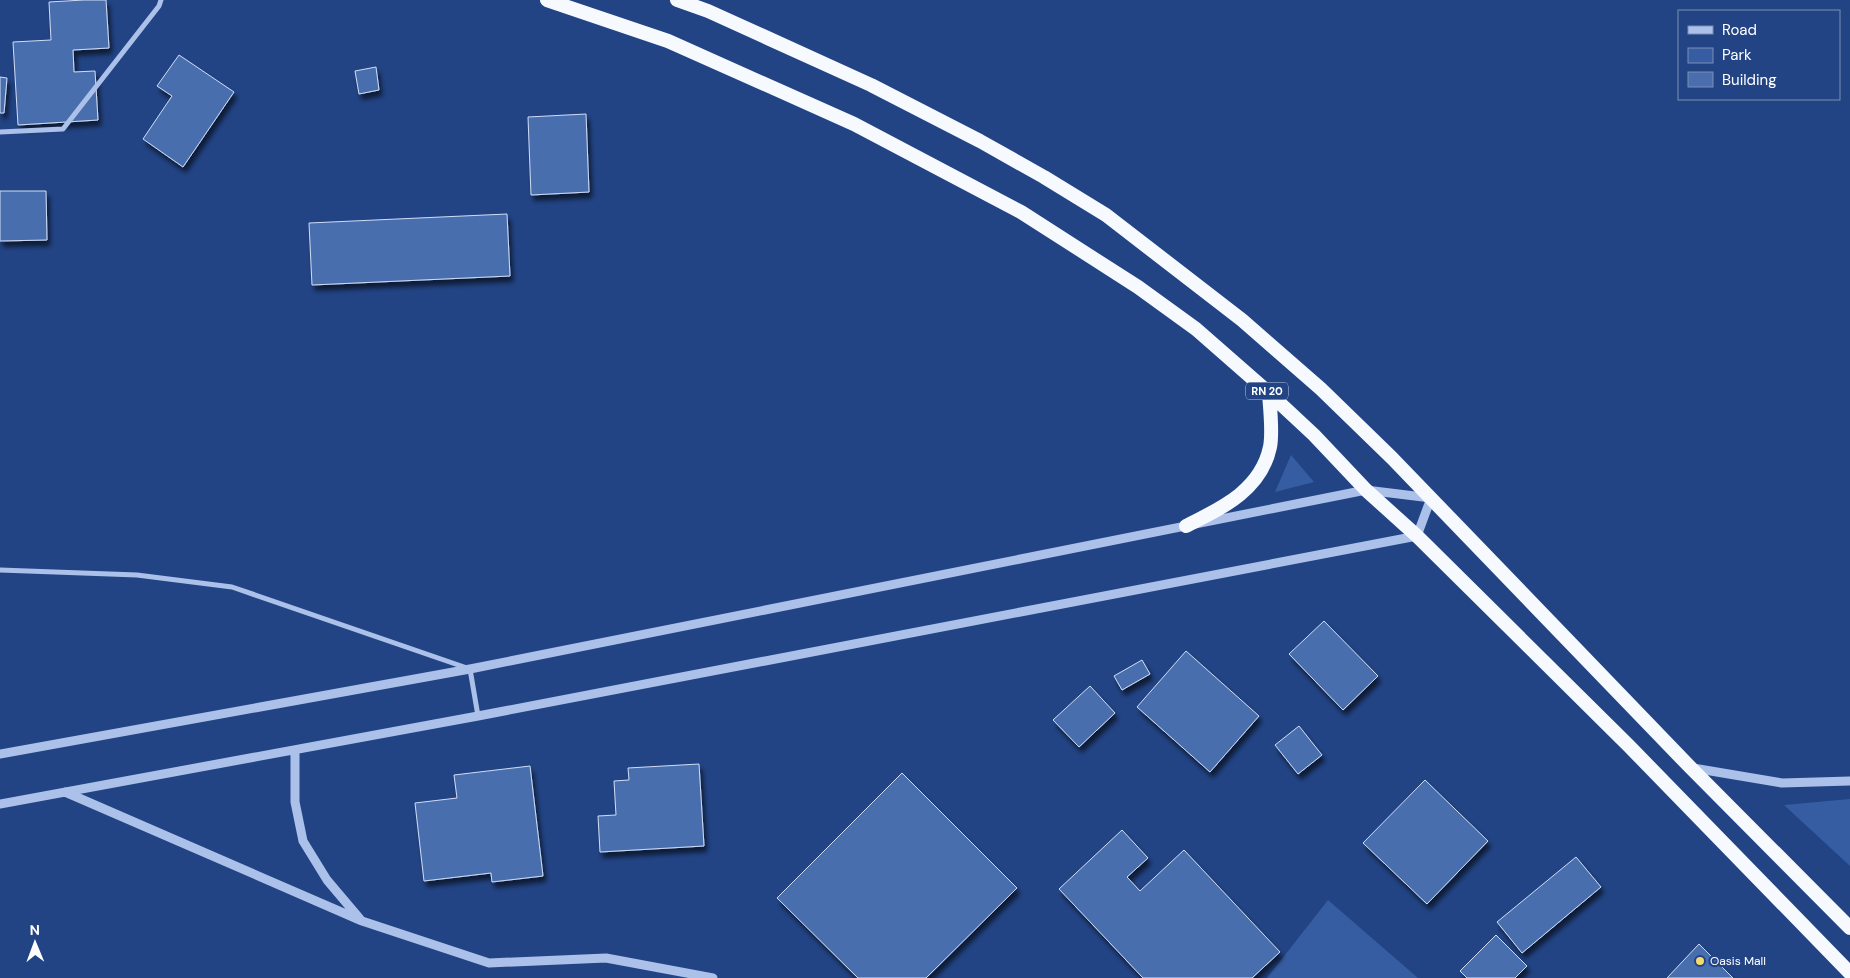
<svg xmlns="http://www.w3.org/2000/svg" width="1850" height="978" viewBox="0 0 1850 978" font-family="'DM Sans',sans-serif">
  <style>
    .green { fill: #365da2 }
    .building { fill: #4a6ead; stroke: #cfddf7; filter: url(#shadow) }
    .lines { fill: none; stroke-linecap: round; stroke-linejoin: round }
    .minor { stroke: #abc1e9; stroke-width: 5 }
    .tertiary { stroke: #abc1e9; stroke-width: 9 }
    .trunk { stroke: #f6f9fe; stroke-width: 14 }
    .poi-dot { fill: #f5da6d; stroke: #224485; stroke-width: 2 }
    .labels { text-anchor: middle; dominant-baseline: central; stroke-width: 4.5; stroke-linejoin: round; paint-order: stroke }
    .shield { fill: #224485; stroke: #bdc7da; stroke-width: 1 }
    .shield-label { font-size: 11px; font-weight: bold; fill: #fff }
    .poi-label { font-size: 12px; fill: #fff; stroke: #224485; text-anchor: start }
  </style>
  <defs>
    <filter id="shadow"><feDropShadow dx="3" dy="5.5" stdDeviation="2.5" flood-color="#0009"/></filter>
  </defs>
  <rect width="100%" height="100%" fill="#224485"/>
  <path class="green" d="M1291,455L1314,482L1275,492Z
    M1850,799V866L1784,805Z
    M1328,900L1418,978H1267Z"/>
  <path class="building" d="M84,0H106L109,48L73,50L74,72L95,71L98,120L18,125L13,42L51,40L49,2Z
    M179,55L234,92L183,167L143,139L172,96L157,86Z
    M376,67L379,90L359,94L355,71Z
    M0,77L7,78L4,113H0Z
    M586,114L589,192L531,195L528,117Z
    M0,191H46L47,240L0,241Z
    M507,214L510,276L312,285L309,223Z
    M1324,621L1378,676L1343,710L1289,654Z
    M1186,651L1259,716L1210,772L1137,707Z
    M1142,660L1150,674L1122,690L1114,676Z
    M1090,686L1115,713L1079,747L1053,720Z
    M1299,726L1322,755L1298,774L1275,745Z
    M699,764L704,846L600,852L598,816L616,815L614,781L629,780L628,768Z
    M530,766L543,876L492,882L491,873L424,881L415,803L457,798L454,775Z
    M902,773L1017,888L926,978H858L777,898Z
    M1425,780L1488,841L1427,904L1363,843Z
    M1122,830L1148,858L1127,877L1140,891L1184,850L1280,952L1252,978H1143L1059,889Z
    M1576,857L1601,887L1522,953L1497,922Z
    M1496,935L1527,966L1515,978H1467L1460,971Z
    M1699,944L1733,978H1667Z"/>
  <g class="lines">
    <path class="minor" d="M0,132L63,129L159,6L161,0
      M0,570L137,575L232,587L470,669L478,716"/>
    <path class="tertiary" d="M295,750V802L303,841L327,880L360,919
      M0,754L470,669L1366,490L1431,498L1417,536L478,716L0,804
      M1693,768L1782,783L1850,781
      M65,792L362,921L489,963L606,958L713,978"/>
    <path class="trunk" d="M547,0L668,41L854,124L1021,212L1138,287L1196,329L1269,393L1314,435L1366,490L1417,536L1629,746L1850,973
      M677,0L708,11L871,85L980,141L1044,177L1106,215L1242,320L1321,389L1392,458L1690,767L1850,928
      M1186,526C1222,508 1261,490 1270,447C1273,432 1270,409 1269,393"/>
  </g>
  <circle class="poi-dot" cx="1700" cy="961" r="5"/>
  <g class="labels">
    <rect class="shield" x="1246" y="382.5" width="42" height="17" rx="4"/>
    <g class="shield-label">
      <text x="1267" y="391">RN 20</text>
    </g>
    <g class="poi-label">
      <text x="1710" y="961">Oasis Mall</text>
    </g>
  </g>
  <rect x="1678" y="10" width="162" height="90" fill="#224485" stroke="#7a8fb6"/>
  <rect x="1688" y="26" width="25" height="8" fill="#abc1e9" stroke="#7a8fb6"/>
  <text x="1722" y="35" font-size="15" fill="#ffffff">Road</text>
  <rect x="1688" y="48" width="25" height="15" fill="#365da2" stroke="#7a8fb6"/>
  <text x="1722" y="60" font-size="15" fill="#ffffff">Park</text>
  <rect x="1688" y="72" width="25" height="15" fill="#4a6ead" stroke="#7a8fb6"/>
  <text x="1722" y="85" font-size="15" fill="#ffffff">Building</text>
  <g transform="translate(35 943) rotate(359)" stroke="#224485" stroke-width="4" paint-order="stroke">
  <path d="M0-4L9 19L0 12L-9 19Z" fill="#ffffff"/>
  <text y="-8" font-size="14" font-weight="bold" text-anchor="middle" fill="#ffffff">N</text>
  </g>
</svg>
